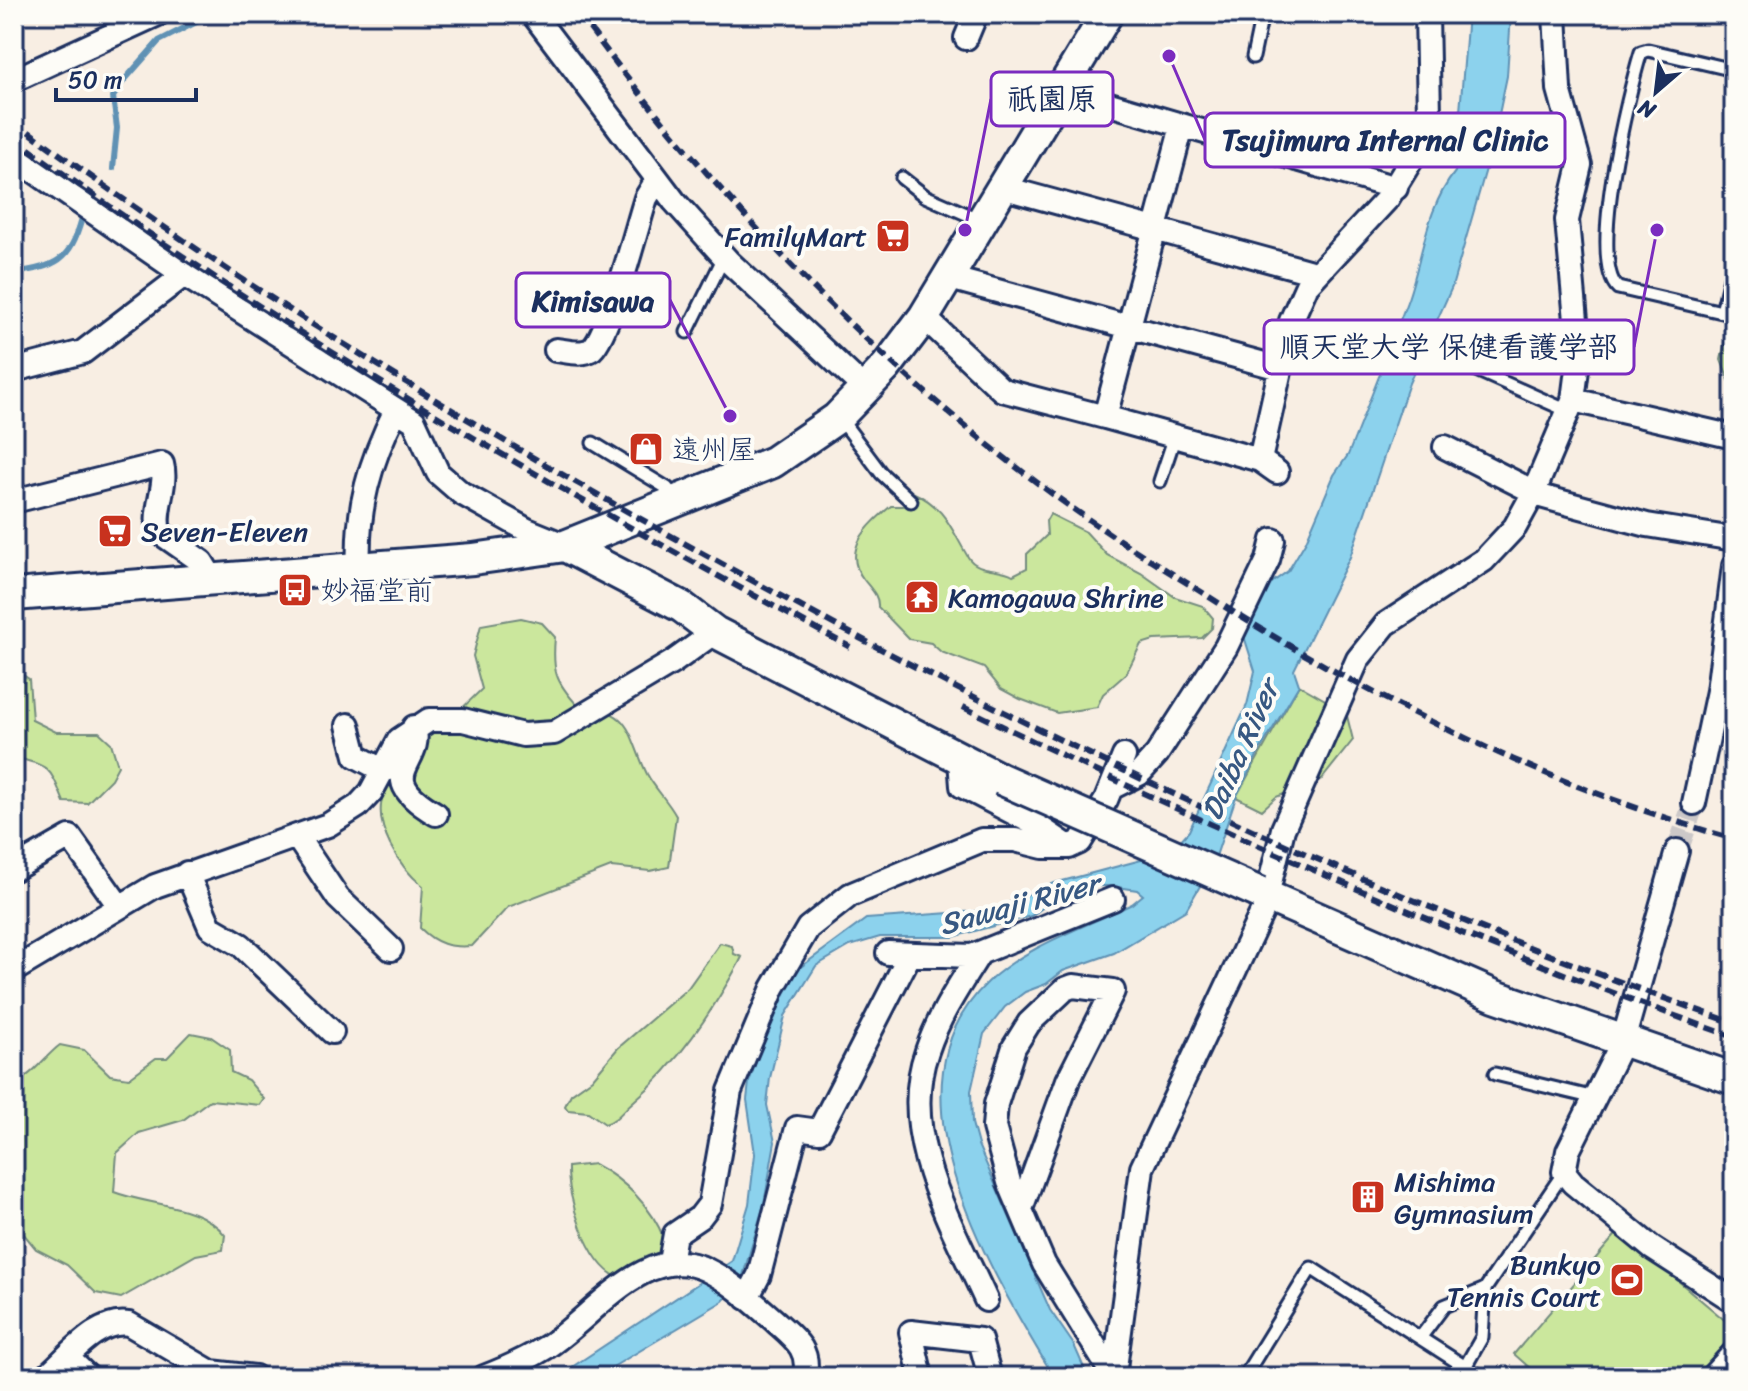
<svg xmlns="http://www.w3.org/2000/svg" width="1748" height="1391" viewBox="0 0 1748 1391" font-family="Sriracha,'Klee One',sans-serif">
  <style>
    .green { fill: #cbe79d; stroke: #738b7e; stroke-width: 2 }
    .water { fill: #8cd2ed; stroke: #5f91b4; stroke-width: 2 }
    .lines { fill: none; stroke-linecap: round; stroke-linejoin: round }
    .stream { stroke: #5f91b4; stroke-width: 6 }
    .street-tunnel { stroke: #ccc8c8; stroke-width: 22; stroke-dasharray: 22 11; stroke-linecap: butt }
    .lane-casing { stroke: #1b2f5e; stroke-width: 17 }
    .street-casing { stroke: #1b2f5e; stroke-width: 28 }
    .secondary-casing { stroke: #1b2f5e; stroke-width: 36 }
    .lane { stroke: #fdfcf7; stroke-width: 11 }
    .street { stroke: #fdfcf7; stroke-width: 22 }
    .secondary { stroke: #fdfcf7; stroke-width: 30 }
    .rail { stroke: #1b2f5e; stroke-width: 6; stroke-dasharray: 12 6; stroke-linecap: butt }
    .secondary-bridge-casing { stroke: #1b2f5e; stroke-width: 36; stroke-linecap: butt }
    .secondary-bridge { stroke: #fdfcf7; stroke-width: 30 }
    .labels { text-anchor: middle; dominant-baseline: central; stroke-width: 8; stroke-linejoin: round; paint-order: stroke }
    .poi-label { font-size: 28px; fill: #1b2f5e; stroke: #fdfcf7; text-anchor: start }
    .water-label { font-size: 30px; font-style: italic; fill: #375882; stroke: #fdfcf7 }
    .leader { fill: none; stroke: #7b2cbf; stroke-width: 3 }
    .callout-dot { fill: #7b2cbf; stroke: #fdfcf7; stroke-width: 3 }
    .callout { fill: #fdfcf7; stroke: #7b2cbf; stroke-width: 3 }
    .callout-label { font-size: 30px; text-anchor: middle; font-weight: bold; fill: #1b2f5e }
  </style>
  <rect width="100%" height="100%" fill="#f8eee3"/>
  <filter id="ink" filterUnits="userSpaceOnUse"><feTurbulence type="fractalNoise" baseFrequency=".0125" numOctaves="2"/><feDisplacementMap in="SourceGraphic" scale="16" xChannelSelector="R" yChannelSelector="G"/><feConvolveMatrix kernelMatrix="1 2 1 2 8 2 1 2 1" color-interpolation-filters="sRGB"/></filter>
  <g filter="url(#ink)">
    <path class="green" d="M1734,299V392L1721,360Z
      M912,492C945,506 951,529 968,557C977,572 999,567 1013,575L1027,568V554L1047,535L1046,521L1050,514L1086,532L1107,555L1141,573L1175,597L1203,606L1213,618L1212,628L1202,638L1154,640L1141,644L1126,674L1103,694L1097,707L1057,713L1020,699L1001,689L984,668L941,652L931,643L909,639L878,607C879,596 871,589 864,580C840,549 869,525 891,506H903Z
      M521,618L542,623L555,637C552,671 555,681 578,706C634,710 627,733 647,774C655,789 668,801 676,816L669,867L650,871L611,867L508,907L472,946C450,948 436,944 420,928L423,886C400,868 371,825 384,793C387,786 395,779 399,773C406,760 412,746 418,733L447,723L482,689L473,656L481,625Z
      M14,669L29,679L32,720L56,732H99L111,743L118,766L111,779L87,803L64,802C49,766 51,767 14,757Z
      M1299,685L1346,712L1353,740L1322,779L1276,797L1262,810L1236,797Z
      M720,943L732,946L734,954L742,957L739,963C711,1013 678,1064 634,1101C623,1110 618,1120 605,1124L588,1112L568,1110L565,1106L571,1094L592,1079L618,1048L688,988Z
      M191,1033L211,1037L230,1050L231,1072L248,1080L264,1099L260,1105L210,1100L183,1120L139,1133L117,1153L114,1192C150,1206 200,1203 225,1235L223,1250L196,1255L121,1298L96,1293L67,1265L36,1249L18,1227L14,1216V1082C30,1079 46,1055 60,1045L84,1050L110,1075L129,1078L156,1058H167Z
      M594,1164C625,1180 652,1207 664,1239L658,1259L617,1277C587,1263 567,1197 568,1167Z
      M1619,1231L1734,1328V1334L1697,1377H1540L1514,1354Z"/>
    <path class="water" d="M1468,14H1511L1507,76L1492,148L1452,287L1409,383L1350,557L1294,670L1299,685L1260,750L1236,797L1214,862L1186,910L1114,953L1063,971L1046,984L1025,992L1005,1007L984,1034L971,1091L972,1123L978,1145L1050,1310L1074,1345L1088,1377H1054C993,1275 876,1089 988,982C1026,946 1085,927 1132,904L1143,895L1137,890L1111,886H1086L1058,897L1031,916L953,937H880L850,946L816,966L785,1016L770,1078L767,1105L775,1142L764,1204L742,1279L723,1301L596,1377H557L732,1261L749,1204L755,1154L747,1100L749,1082L774,1010L798,969L866,919L992,910L1051,884L1160,855L1179,842L1189,831L1247,705L1255,671L1243,633L1270,584L1288,571L1306,541L1334,475L1348,455C1369,403 1389,351 1408,299C1423,256 1426,208 1455,172Z"/>
    <g class="lines">
      <path class="stream" d="M494,14H513
        M113,168L117,128L113,97L121,84L159,41L212,14
        M14,273C56,266 70,262 82,218"/>
      <path class="street-tunnel" d="M1677,851L1694,803"/>
      <g class="lane-casing">
        <path id="lane" d="M1253,57L1262,14
          M1734,70L1648,50L1641,52C1629,91 1587,261 1618,288L1722,312L1734,261
          M902,178L925,196L980,220
          M687,332L724,257
          M1476,370L1568,411
          M839,417L881,473L911,501
          M593,443L667,488L676,499
          M1160,481L1175,436
          M1495,1074L1595,1098
          M1420,1338L1444,1306L1485,1289
          M1465,1367L1482,1337L1485,1289L1564,1172
          M1244,1377L1311,1268L1481,1377"/>
      </g>
      <g class="street-casing">
        <path id="street" d="M533,14L674,201L729,262L865,389
          M966,38L976,14
          M14,80L158,14
          M1058,94L1106,103L1396,188
          M1182,126L1105,417L1260,460
          M14,157L184,275L414,421L438,473L461,493L527,530L564,545
          M1001,187L1315,273
          M946,277L1279,368
          M924,317L1002,390L1105,417
          M556,350C567,351 582,356 592,349C610,333 637,226 646,198L657,180
          M14,370L83,352L184,275
          M1573,400L1734,437
          M1445,447L1544,497L1647,525L1734,539
          M1277,472L1260,460L1291,321L1307,285L1388,198L1421,144L1429,115L1427,14
          M14,501L162,464C168,486 153,509 159,532L202,562L213,580
          M359,568C356,509 370,461 396,410
          M348,725L356,756L384,771
          M414,727C426,763 369,775 436,814
          M960,760L962,786L1035,824L1069,847
          M1111,788L1139,774L1157,754L1226,647L1268,560L1273,540
          M1694,803L1718,691L1734,566
          M297,837L338,898L391,949
          M1677,851L1623,1041L1568,1151L1564,1172L1573,1183L1652,1248L1734,1301
          M14,869L70,837L119,906
          M187,873L210,927L241,945L332,1032
          M888,953L972,956L1113,899
          M979,954C959,986 939,1015 927,1051C897,1135 952,1225 986,1300
          M14,970L155,886L328,825L358,806L371,792L399,740L429,720H463L523,735L554,733L673,662L715,632
          M1021,1209L1068,1080L1113,991L1073,986L1065,989L1029,1023L1014,1047L996,1104L994,1127L1009,1182L1044,1264L1114,1377
          M670,1262L675,1234L700,1217L710,1204L730,1091L773,988L808,928L850,895L982,840H1015L1043,847H1069L1080,842L1106,800L1124,756
          M747,1298L759,1275L797,1128L819,1131L909,956
          M68,1358L88,1377
          M1114,1375L1142,1168L1264,908L1283,829L1358,659L1386,624L1484,560L1515,527L1533,494L1573,400L1579,354L1567,220L1580,165L1559,89L1555,14
          M45,1377C68,1358 97,1318 129,1324L211,1372L255,1377
          M484,1377C505,1369 527,1359 545,1348C592,1319 646,1239 707,1270C732,1282 755,1304 776,1322C794,1338 812,1351 804,1377
          M921,1377L911,1332L980,1340L990,1377
          M1712,1377L1734,1353"/>
      </g>
      <g class="secondary-casing">
        <path id="secondary" d="M565,546L682,607L715,632L1001,779
          M14,595L473,559L565,546L773,462L837,418L886,367L924,317L1107,14
          M1260,893L1495,996L1734,1079"/>
      </g>
      <use href="#lane" class="lane"/>
      <use href="#street" class="street"/>
      <use href="#secondary" class="secondary"/>
      <path class="rail" d="M579,14C714,197 888,379 1075,510C1116,539 1160,566 1203,593C1368,698 1545,785 1734,839
        M14,121C246,292 491,438 744,576C1063,750 1392,904 1734,1023
        M14,138C278,332 561,493 850,647
        M963,707C1215,830 1470,944 1734,1037"/>
      <g class="secondary-bridge-casing">
        <path id="secondary-bridge" d="M1001,779L1260,893"/>
      </g>
      <use href="#secondary-bridge" class="secondary-bridge"/>
    </g>
  </g>
  <defs>
    <g id="supermarket-square" transform="scale(1.8)"><rect x="-9" y="-9" width="18" height="18" rx="4" fill="#c8321e" stroke="#fdfcf7"/><path d="M-6-5.5h2.5l.6 2H6L4.5 2H-2.5L-4.4-4H-6ZM-1.5 3.2a1.3 1.3 0 1 0 .1 0ZM3 3.2a1.3 1.3 0 1 0 .1 0Z" fill="#fff"/></g>
    <g id="shop-square" transform="scale(1.8)"><rect x="-9" y="-9" width="18" height="18" rx="4" fill="#c8321e" stroke="#fdfcf7"/><path d="M-5-2.5h2.3a2.7 3.5 0 0 1 5.4 0H5L5.5 6h-11ZM-1.5-2.5h3a1.5 2.3 0 0 0-3 0Z" fill="#fff"/></g>
    <g id="bus-square" transform="scale(1.8)"><rect x="-9" y="-9" width="18" height="18" rx="4" fill="#c8321e" stroke="#fdfcf7"/><path d="M-5-6H5V4H4V6H2V4H-2V6H-4V4H-5ZM-3.5-4V0h7V-4ZM-3.5 1.2v1.5H-2V1.2ZM2 1.2v1.5H3.5V1.2Z" fill="#fff"/></g>
    <g id="temple-square" transform="scale(1.8)"><rect x="-9" y="-9" width="18" height="18" rx="4" fill="#c8321e" stroke="#fdfcf7"/><path d="M0-6L5-2H3V0L6.5 2.5H4V6H1.5V3h-3V6H-4V2.5H-6.5L-3 0V-2H-5Z" fill="#fff"/></g>
    <g id="building-square" transform="scale(1.8)"><rect x="-9" y="-9" width="18" height="18" rx="4" fill="#c8321e" stroke="#fdfcf7"/><path d="M-4-6H4V6H1V3H-1V6H-4ZM-2.5-4.3h1.7v1.8h-1.7ZM.8-4.3h1.7v1.8H.8ZM-2.5-1h1.7V.8h-1.7ZM.8-1h1.7V.8H.8Z" fill="#fff"/></g>
    <g id="stadium-square" transform="scale(1.8)"><rect x="-9" y="-9" width="18" height="18" rx="4" fill="#c8321e" stroke="#fdfcf7"/><path d="M0-5a6.5 5 0 1 0 0 10a6.5 5 0 1 0 0-10ZM-3.5-1.8h7v3.6h-7Z" fill="#fff"/></g>
  </defs>
  <g fill-rule="evenodd">
    <use href="#supermarket-square" x="893" y="236"/>
    <use href="#shop-square" x="646" y="449"/>
    <use href="#supermarket-square" x="115" y="531"/>
    <use href="#bus-square" x="295" y="590"/>
    <use href="#temple-square" x="922" y="597"/>
    <use href="#building-square" x="1368" y="1197"/>
    <use href="#stadium-square" x="1627" y="1280"/>
  </g>
  <g class="labels">
    <g class="poi-label">
      <text x="867" y="236" text-anchor="end">FamilyMart</text>
      <text x="672" y="449">遠州屋</text>
      <text x="141" y="531">Seven-Eleven</text>
      <text x="321" y="590">妙福堂前</text>
      <text x="948" y="597">Kamogawa Shrine</text>
      <text x="1394" y="1181">Mishima<tspan x="1394" dy="32">Gymnasium</tspan></text>
      <text x="1601" y="1264" text-anchor="end">Bunkyo<tspan x="1601" dy="32">Tennis Court</tspan></text>
    </g>
    <g class="water-label">
      <text transform="translate(1240 750) rotate(-66)">Daiba River</text>
      <text transform="translate(1019 904) rotate(-15)">Sawaji River</text>
    </g>
  </g>
  <path class="leader" d="M965 230L991 99M1169 56L1205 140M730 416L670 300M1657 230L1634 347"/>
  <g class="callout-dot">
    <circle cx="965" cy="230" r="8"/>
    <circle cx="1169" cy="56" r="8"/>
    <circle cx="730" cy="416" r="8"/>
    <circle cx="1657" cy="230" r="8"/>
  </g>
  <g class="callout">
    <rect x="991" y="72" width="122" height="54" rx="8"/>
    <rect x="1205" y="113" width="360" height="54" rx="8"/>
    <rect x="516" y="273" width="154" height="54" rx="8"/>
    <rect x="1264" y="320" width="370" height="54" rx="8"/>
  </g>
  <g class="callout-label">
    <text x="1052" y="109">祇園原</text>
    <text x="1385" y="150">Tsujimura Internal Clinic</text>
    <text x="593" y="311">Kimisawa</text>
    <text x="1449" y="357">順天堂大学 保健看護学部</text>
  </g>
  <rect width="1748" height="1391" fill="none" stroke="#fdfcf7" stroke-width="48"/>
  <rect x="24" y="24" width="1700" height="1343" fill="none" stroke="#1b2f5e" stroke-width="3" filter="url(#ink)"/>
  <g transform="translate(1656 92) rotate(208)" stroke="#fdfcf7" stroke-width="6" paint-order="stroke">
  <path d="M0-6L14 30L0 20L-14 30Z" fill="#1b2f5e"/>
  <text y="-12" font-size="22" font-weight="bold" text-anchor="middle" fill="#1b2f5e">N</text>
  </g>
  <path d="M56 88v12h140v-12" fill="none" stroke="#1b2f5e" stroke-width="4"/>
  <text x="68" y="88" font-size="24" fill="#1b2f5e" stroke="#fdfcf7" stroke-width="6" paint-order="stroke">50 m</text>
</svg>
